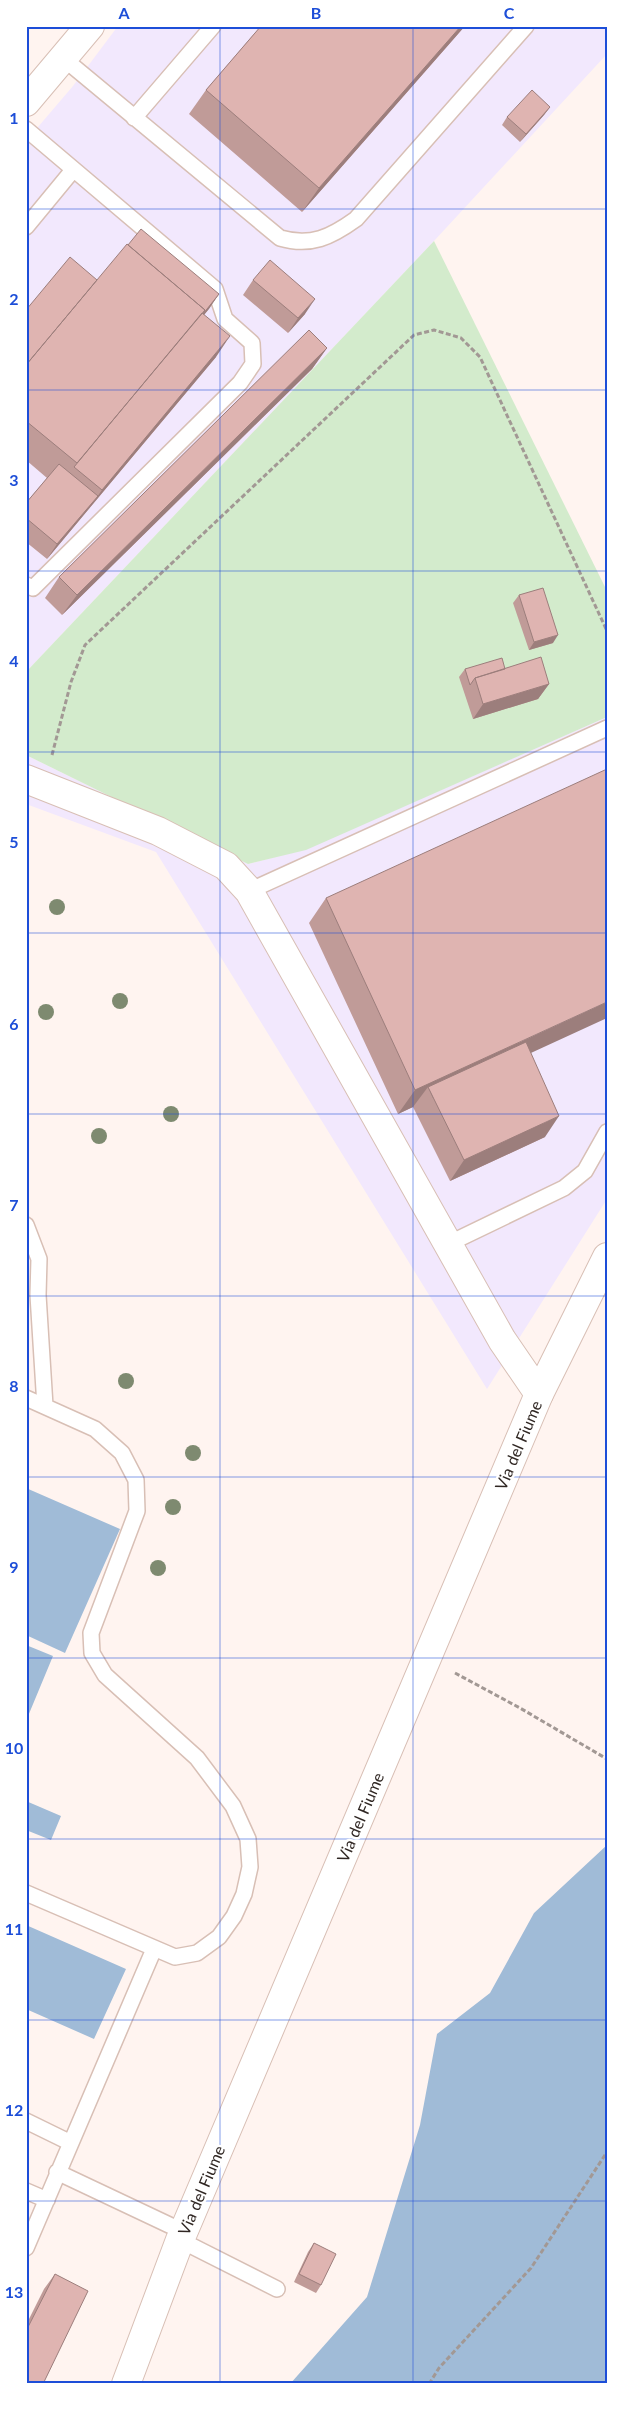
<svg xmlns="http://www.w3.org/2000/svg" width="633" height="2410" viewBox="0 0 633 2410" font-family="Lato,sans-serif">
  <style>
    .industrial { fill: #f2e8fd }
    .green { fill: #d3ebcc }
    .water { fill: #a0bbd7 }
    .lines { fill: none; stroke-linecap: round; stroke-linejoin: round }
    .lane-casing { stroke: #d8bfb5; stroke-width: 18 }
    .street-casing { stroke: #d8bfb5; stroke-width: 30 }
    .secondary-casing { stroke: #d8bfb5; stroke-width: 30 }
    .path { stroke: #a29894; stroke-width: 3; stroke-dasharray: 5 2.5; stroke-linecap: butt }
    .lane { stroke: #fff; stroke-width: 15 }
    .street { stroke: #fff; stroke-width: 28 }
    .secondary { stroke: #fff; stroke-width: 28 }
    .tree { fill: #7e8a70 }
    .wall { fill: #c09b98 }
    .shaded-wall { fill: #9c7e7c }
    .building { fill: #dfb4b1; stroke: #9c7e7c }
    .grid { fill: none; stroke: #1d4ed8; stroke-width: 1; stroke-opacity: 0.55 }
    .labels { text-anchor: middle; dominant-baseline: central; stroke-width: 5; stroke-linejoin: round; paint-order: stroke }
    .street-label { font-size: 16px; fill: #302723; stroke: #fff }
    .neatline { fill: none; stroke: #1d4ed8; stroke-width: 2 }
    .grid-label { font-size: 16px; text-anchor: middle; font-weight: bold; fill: #1d4ed8 }
  </style>
  <rect width="100%" height="100%" fill="#fff4f0"/>
  <path class="industrial" d="M118,26H607V54L434,241L26,672V141L73,86Z
    M607,717V1199L487,1389L156,852L26,804V755L248,864L306,849Z"/>
  <path class="green" d="M434,241L607,591V717L306,850L248,864L26,755V672Z"/>
  <path class="water" d="M26,1488L120,1529L65,1653L26,1635Z
    M26,1645L53,1656L26,1721Z
    M26,1801L61,1816L51,1840L26,1830Z
    M607,1845V2384H290L367,2297L420,2125L437,2034L490,1993L534,1913Z
    M26,1925L126,1969L94,2039L26,2009Z"/>
  <g class="lines">
    <g class="lane-casing">
      <path id="lane" d="M63,58L280,238C311,247 331,237 356,219L526,26
        M134,118L213,26
        M26,129L215,289L225,319L252,343L253,364L240,383L33,588L26,585
        M26,227L73,170
        M249,891L607,728
        M26,1225L39,1259L38,1295L45,1406
        M448,1244L564,1188L585,1171L607,1132
        M26,1398L95,1429L122,1453L136,1480L137,1511L91,1633L92,1653L105,1675L197,1758L233,1806L248,1839L250,1867L244,1894L234,1916L219,1937L197,1953L175,1957L26,1893
        M26,2121L71,2143
        M57,2172L184,2232
        M26,2191L47,2200
        M180,2240L277,2289
        M26,2248L154,1949"/>
    </g>
    <g class="street-casing">
      <path id="street" d="M26,779L158,831L226,866L249,891L502,1340L539,1394"/>
    </g>
    <g class="secondary-casing">
      <path id="secondary" d="M26,102L90,26
        M126,2384L180,2240L539,1394L607,1257"/>
    </g>
    <path class="path" d="M52,755L71,682L85,645L414,335L434,330L461,338L480,357L607,631
      M455,1673L520,1708L607,1759
      M429,2384L439,2368L531,2268L607,2152"/>
    <use href="#lane" class="lane"/>
    <use href="#street" class="street"/>
    <use href="#secondary" class="secondary"/>
  </g>
  <g class="tree">
    <circle cx="57" cy="907" r="8"/>
    <circle cx="120" cy="1001" r="8"/>
    <circle cx="46" cy="1012" r="8"/>
    <circle cx="171" cy="1114" r="8"/>
    <circle cx="99" cy="1136" r="8"/>
    <circle cx="126" cy="1381" r="8"/>
    <circle cx="193" cy="1453" r="8"/>
    <circle cx="173" cy="1507" r="8"/>
    <circle cx="158" cy="1568" r="8"/>
  </g>
  <path class="wall" d="M261,26H465L302,212L189,114L206,90Z
    M550,107L544,115L520,142L502,125L507,117Z
    M97,280L219,294L204,315L216,357L47,559L26,542V503L47,478L26,460V310Z
    M253,280L305,314L288,333L243,295Z
    M327,348L312,369L62,615L45,598L59,577Z
    M519,595L553,643L529,650L513,603Z
    M465,669H505L549,684L538,699L473,719L459,677Z
    M326,898L531,1053L545,1137L450,1181L413,1107L398,1114L309,923Z
    M314,2243L321,2285L316,2293L294,2282L308,2252Z
    M55,2274L26,2384V2325L44,2289Z"/>
  <path class="shaded-wall" d="M461,26H465L302,212L319,188Z
    M550,107L544,115L520,142L526,134Z
    M219,294L209,309L75,469Z
    M315,299L305,314L288,333L298,318Z
    M230,336L216,357L87,511L102,490Z
    M327,348L312,369L62,615L77,595Z
    M98,496L87,511L47,559L57,544Z
    M558,635L553,643L529,650L534,642Z
    M549,684L538,699L473,719L483,704Z
    M607,1002V1018L433,1098L428,1087L413,1107L398,1114L415,1090Z
    M559,1116L545,1137L450,1181L464,1160Z"/>
  <path class="building" d="M261,26H461L319,188L206,90Z
    M532,90L550,107L526,134L507,117Z
    M141,229L219,294L203,314L205,310L128,245Z
    M127,244L205,310L77,463L26,421V365Z
    M70,257L97,280L26,365V310Z
    M270,260L315,299L298,318L253,280Z
    M202,313L230,336L102,490L74,467Z
    M309,330L327,348L77,595L59,577Z
    M59,464L98,496L57,544L26,518V503Z
    M543,588L558,635L534,642L519,595Z
    M541,657L549,684L483,704L475,678Z
    M502,658L505,669L475,678L470,685L465,669Z
    M607,769V1002L415,1090L326,898Z
    M526,1042L559,1116L464,1160L428,1087Z
    M314,2243L336,2254L321,2285L299,2274Z
    M55,2274L88,2291L43,2384H26V2331Z"/>
  <path class="grid" d="M220,26V2384M413,26V2384M26,209H607M26,390H607M26,571H607M26,752H607M26,933H607M26,1114H607M26,1296H607M26,1477H607M26,1658H607M26,1839H607M26,2020H607M26,2201H607"/>
  <g class="labels">
    <g class="street-label">
      <text transform="translate(518 1445) rotate(-67)">Via del Fiume</text>
      <text transform="translate(360 1817) rotate(-67)">Via del Fiume</text>
      <text transform="translate(201 2190) rotate(-67)">Via del Fiume</text>
    </g>
  </g>
  <rect width="633" height="2410" fill="none" stroke="#ffffff" stroke-width="55"/>
  <rect x="28" y="28" width="578" height="2354" class="neatline"/>
  <g class="grid-label">
    <text x="124" y="19">A</text>
    <text x="316" y="19">B</text>
    <text x="509" y="19">C</text>
    <text x="14" y="124">1</text>
    <text x="14" y="305">2</text>
    <text x="14" y="486">3</text>
    <text x="14" y="667">4</text>
    <text x="14" y="848">5</text>
    <text x="14" y="1030">6</text>
    <text x="14" y="1211">7</text>
    <text x="14" y="1392">8</text>
    <text x="14" y="1573">9</text>
    <text x="14" y="1754">10</text>
    <text x="14" y="1935">11</text>
    <text x="14" y="2116">12</text>
    <text x="14" y="2298">13</text>
  </g>
</svg>
